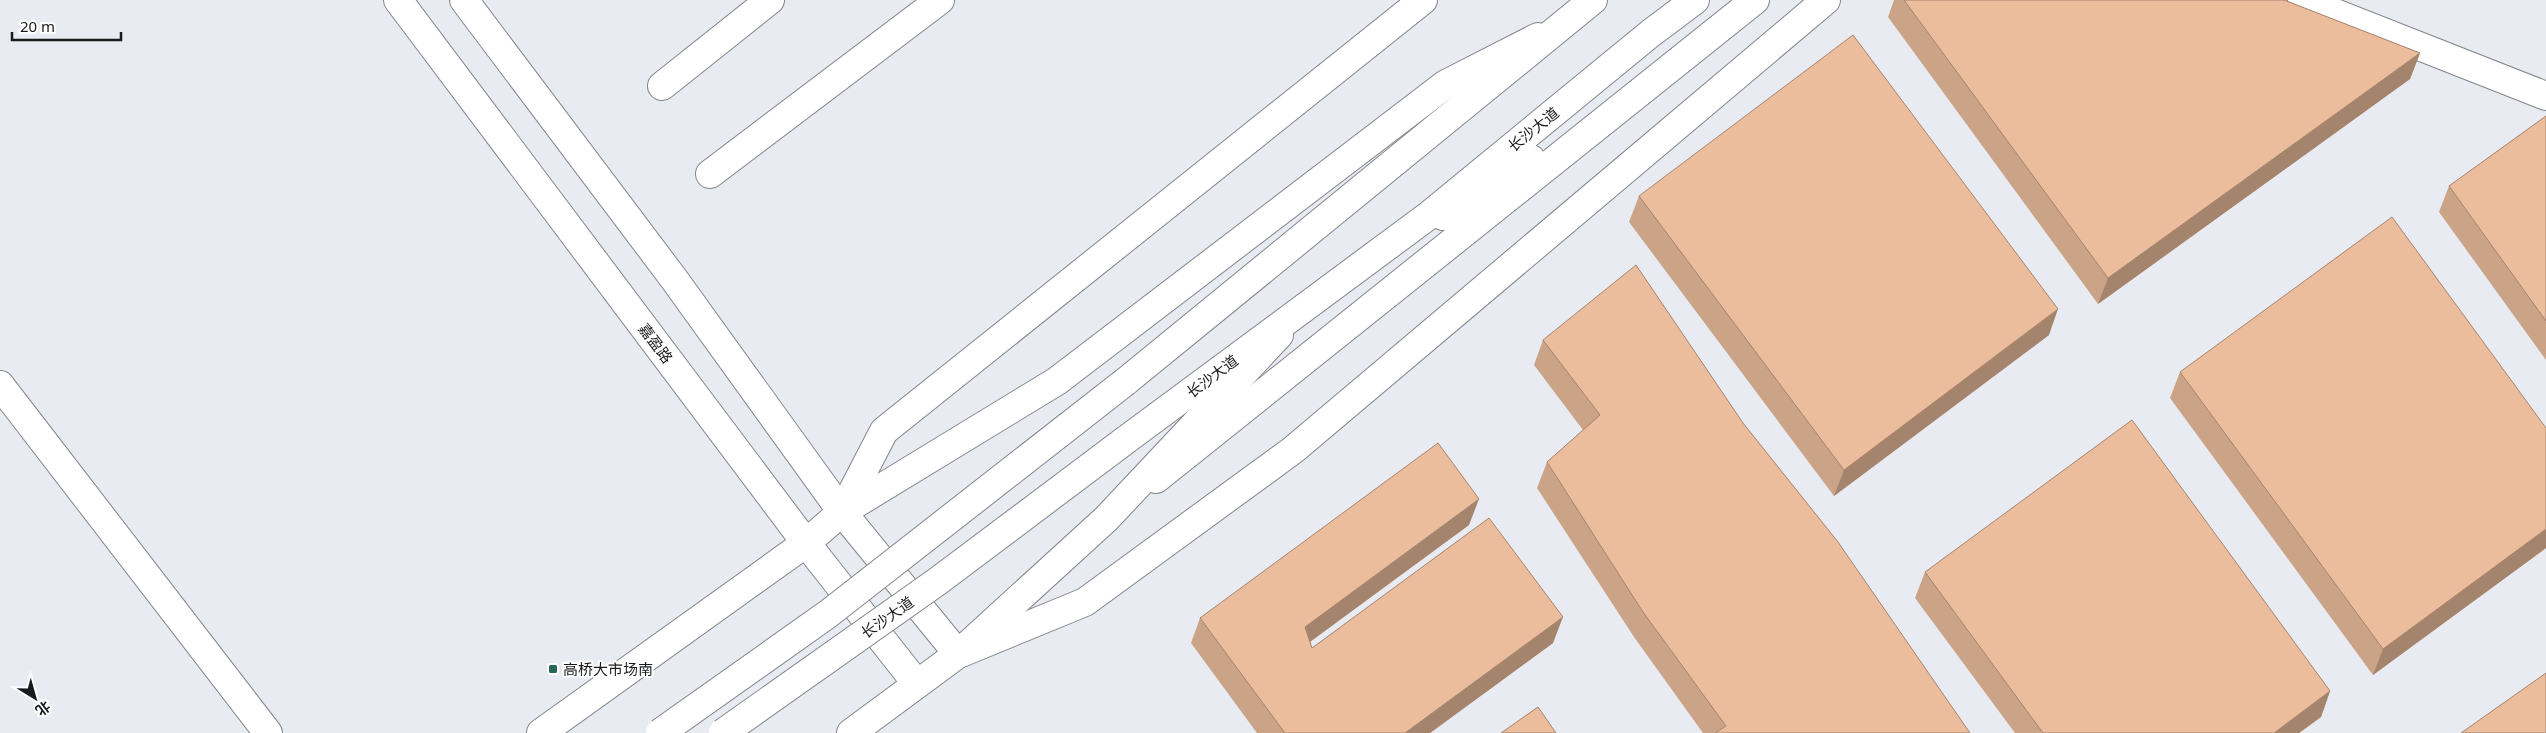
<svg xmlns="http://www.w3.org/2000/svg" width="2546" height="733" viewBox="0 0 2546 733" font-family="'Noto Sans','Noto Sans SC',sans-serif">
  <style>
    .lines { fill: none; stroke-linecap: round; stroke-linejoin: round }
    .minor-casing { stroke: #82858a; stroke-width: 30 }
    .tertiary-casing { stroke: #82858a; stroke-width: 30 }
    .primary-casing { stroke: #82858a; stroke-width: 30 }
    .trunk-casing { stroke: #82858a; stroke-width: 30 }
    .minor { stroke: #fff; stroke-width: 28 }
    .tertiary { stroke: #fff; stroke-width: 28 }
    .primary { stroke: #fff; stroke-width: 28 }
    .trunk { stroke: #fff; stroke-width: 28 }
    .trunk-bridge-casing { stroke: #82858a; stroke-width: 30; stroke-linecap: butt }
    .trunk-bridge { stroke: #fff; stroke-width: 28 }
    .wall { fill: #cba387 }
    .shaded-wall { fill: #a5846e }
    .building { fill: #ecbd9d; stroke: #a5846e }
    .poi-dot { fill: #286755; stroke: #fff; stroke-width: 2 }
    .labels { text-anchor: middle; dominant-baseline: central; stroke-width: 4; stroke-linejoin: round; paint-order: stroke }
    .street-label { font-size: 15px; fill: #191a1c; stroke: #fff }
    .poi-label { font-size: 15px; fill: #191a1c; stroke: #fff; text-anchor: start }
  </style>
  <rect width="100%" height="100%" fill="#e8ebf1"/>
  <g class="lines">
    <g class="minor-casing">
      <path id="minor" d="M2302,0L2546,96
        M662,86L770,0
        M710,174L940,0
        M1443,216L1531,159
        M0,385L268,733
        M1156,479L1755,0
        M842,512L884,431L1423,0
        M961,653L1085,602L1293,450L1826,0"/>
    </g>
    <g class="tertiary-casing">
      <path id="tertiary" d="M398,0L806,543L917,684
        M464,0L674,279L842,512L958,654"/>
    </g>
    <g class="primary-casing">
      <path id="primary" d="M541,733L806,543L842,512L1057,381L1446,84L1538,37
        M851,733L958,654L1106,519L1279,335"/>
    </g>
    <g class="trunk-casing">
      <path id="trunk" d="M1125,382L1593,0
        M1127,439L1428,216L1651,33L1695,0"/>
    </g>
    <use href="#minor" class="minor"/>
    <use href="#tertiary" class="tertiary"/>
    <use href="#primary" class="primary"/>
    <use href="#trunk" class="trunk"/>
    <g class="trunk-bridge-casing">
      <path id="trunk-bridge" d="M660,733L828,614L1125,382
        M723,733L938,581L1127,439"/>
    </g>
    <use href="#trunk-bridge" class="trunk-bridge"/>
  </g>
  <path class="wall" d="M1894,0H2284L2420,53L2410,79L2098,304L1888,17Z
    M2546,116V360L2439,212L2449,186Z
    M1639,196L2049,335L1834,496L1629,222Z
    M1543,340L1743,423L1970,733H1703L1634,637L1537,488L1547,462L1583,430L1534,365Z
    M2180,372L2546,428V548L2373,675L2170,398Z
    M1469,525L1310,642L1312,648L1553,643L1430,733H1257L1191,643L1200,618Z
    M1925,572L2330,691L2321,717L2299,733H2015L1915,598Z"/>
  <path class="shaded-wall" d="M2420,53L2410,79L2098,304L2108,278Z
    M2058,309L2049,335L1834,496L1844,470Z
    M1479,499L1469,525L1296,652L1305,627Z
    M2546,529V548L2373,675L2383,649Z
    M1563,617L1553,643L1430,733H1405Z
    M2330,691L2321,717L2299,733H2274Z"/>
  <path class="building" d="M1904,0H2284L2420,53L2108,278Z
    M1853,35L2058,309L1844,470L1639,196Z
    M2546,116V321L2449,186Z
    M2392,217L2546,428V529L2383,649L2180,372Z
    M1636,265L1743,423L1838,542L1970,733H1715L1726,726L1643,612L1547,462L1600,415L1543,340Z
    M2132,420L2330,691L2274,733H2043L1925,572Z
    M1438,443L1479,499L1305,627L1312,648L1489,518L1563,617L1405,733H1285L1200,618Z
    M2546,673V733H2461Z
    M1538,707L1556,733H1501Z"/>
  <rect class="poi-dot" x="548" y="664" width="10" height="10" rx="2.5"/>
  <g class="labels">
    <g class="street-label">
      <text transform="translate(1533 129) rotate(-39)">长沙大道</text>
      <text transform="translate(656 343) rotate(53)">嘉盈路</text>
      <text transform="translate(1212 376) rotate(-37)">长沙大道</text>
      <text transform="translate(887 617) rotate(-35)">长沙大道</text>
    </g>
    <g class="poi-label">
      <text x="563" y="669">高桥大市场南</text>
    </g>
  </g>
  <g transform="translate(35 698) rotate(143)" stroke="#ffffff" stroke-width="4" paint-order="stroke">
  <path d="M0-4L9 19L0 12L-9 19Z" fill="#191a1c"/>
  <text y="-8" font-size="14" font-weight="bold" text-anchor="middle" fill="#191a1c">北</text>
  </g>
  <path d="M12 32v8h109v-8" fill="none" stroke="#191a1c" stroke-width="2.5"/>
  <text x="20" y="32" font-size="15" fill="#191a1c" stroke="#ffffff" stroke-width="4" paint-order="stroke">20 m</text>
</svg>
